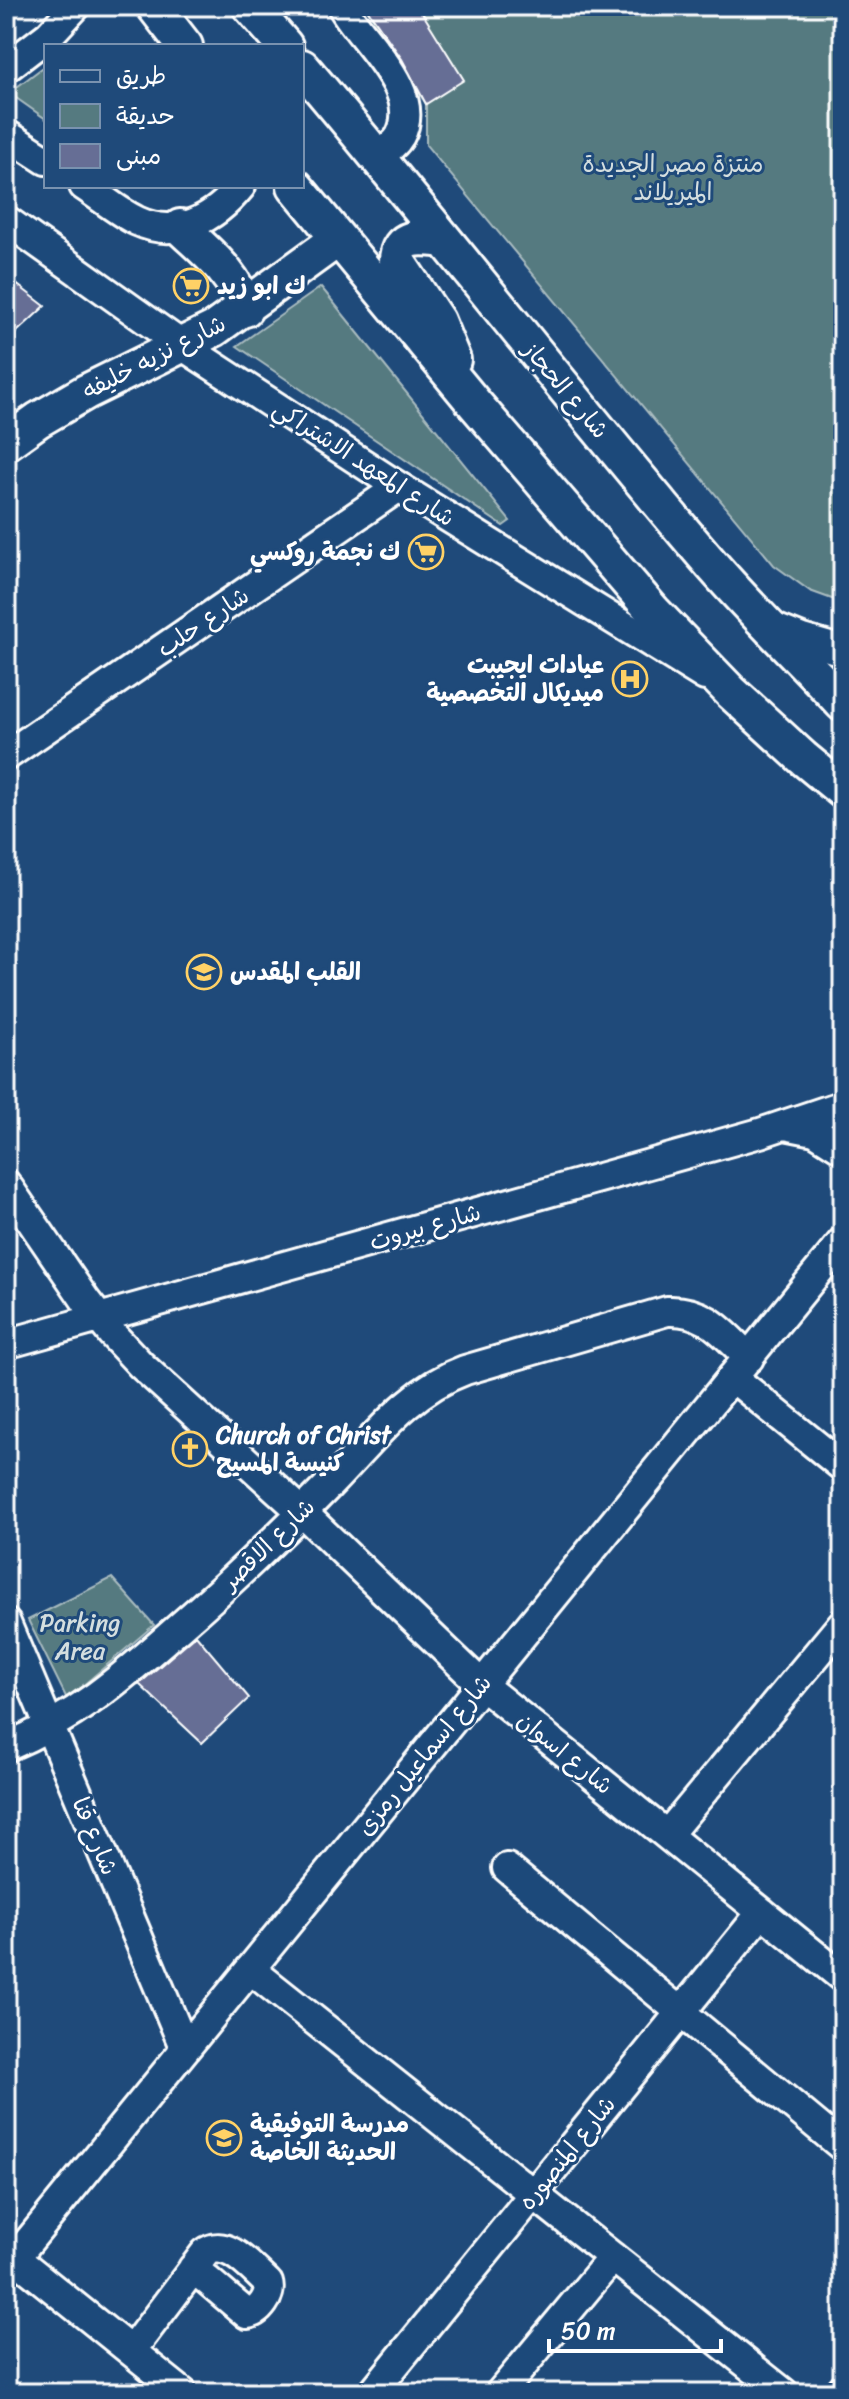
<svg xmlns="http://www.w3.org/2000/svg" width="849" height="2399" viewBox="0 0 849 2399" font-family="Sriracha,'Playpen Sans Arabic',sans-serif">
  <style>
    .green { fill: #557a80; stroke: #aabcc0; stroke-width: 2 }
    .building { fill: #666e95; stroke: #fff; stroke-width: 2 }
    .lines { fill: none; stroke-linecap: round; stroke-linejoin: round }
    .minor-casing { stroke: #fff; stroke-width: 34 }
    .major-casing { stroke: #fff; stroke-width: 40 }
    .minor { stroke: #1f4a7a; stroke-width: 28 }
    .major { stroke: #1f4a7a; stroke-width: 34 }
    .labels { text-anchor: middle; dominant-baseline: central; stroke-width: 6; stroke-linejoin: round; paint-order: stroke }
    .park-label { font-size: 24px; fill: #d4dedf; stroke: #1f4a7a }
    .poi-label { font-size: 24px; font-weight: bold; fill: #fff; stroke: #1f4a7a; text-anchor: start }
    .street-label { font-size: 24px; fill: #fff; stroke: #1f4a7a }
  </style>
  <rect width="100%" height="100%" fill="#1f4a7a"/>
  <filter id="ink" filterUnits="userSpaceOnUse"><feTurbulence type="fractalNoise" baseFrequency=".0125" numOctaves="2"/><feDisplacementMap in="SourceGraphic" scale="16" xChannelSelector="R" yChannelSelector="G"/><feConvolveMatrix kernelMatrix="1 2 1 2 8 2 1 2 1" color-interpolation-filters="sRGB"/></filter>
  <g filter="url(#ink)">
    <path class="green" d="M365,6H843V603L810,591L774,565L426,145V104Z
      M46,65V119L9,93Z
      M321,287L510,521L503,526L237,346Z
      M112,1578L154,1625L67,1699L28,1620Z"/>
    <path class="building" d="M365,6H418L464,80L426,104L402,59Z
      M6,276L45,306L6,342Z
      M196,1635L249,1698L202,1743L139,1684Z"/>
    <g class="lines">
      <g class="minor-casing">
        <path id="minor" d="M342,6C361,41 424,91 400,136C395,145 385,151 377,157
          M6,68L49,35L76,6
          M6,134L46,160
          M84,186C101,197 118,212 137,221C178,240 215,218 241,186
          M6,220L183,346L399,487L705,676
          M772,627L802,639L843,651
          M6,756L399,487
          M785,1125L815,1131L843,1149
          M6,1184L86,1301L112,1334L141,1365L302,1512L482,1685L843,1978
          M6,1344L760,1133L843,1105
          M732,1377L843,1467
          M6,1623L185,2049
          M6,1747C74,1719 122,1678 176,1630C228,1585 278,1537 327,1487C371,1443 405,1392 465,1370L667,1311C706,1309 723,1333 749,1358
          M667,1835L843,1623
          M507,1868L843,2147
          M250,1969L784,2393
          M6,2246L15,2258L183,2393
          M6,2269L843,1241
          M131,2351L205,2253C226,2236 252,2269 268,2283C272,2295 259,2313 247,2314L193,2268
          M372,2393L762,1912
          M500,2393L613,2257
          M839,2393L843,2388"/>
      </g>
      <g class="major-casing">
        <path id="major" d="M154,6L185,46
          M250,6L285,46
          M302,67C439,228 568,397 706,558C749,609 798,655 843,704
          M295,186L475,404L653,611L731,692L803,758L843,791
          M180,227C205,251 236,274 245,309
          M445,240C425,238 397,232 397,261L437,321L453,360
          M6,443L38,420L86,392L214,329L338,239"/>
      </g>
      <use href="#minor" class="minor"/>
      <use href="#major" class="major"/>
    </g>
  </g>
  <defs>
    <g id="supermarket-ring" transform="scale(1.8)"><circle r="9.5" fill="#1f4a7a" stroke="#ffd166" stroke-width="1.5"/><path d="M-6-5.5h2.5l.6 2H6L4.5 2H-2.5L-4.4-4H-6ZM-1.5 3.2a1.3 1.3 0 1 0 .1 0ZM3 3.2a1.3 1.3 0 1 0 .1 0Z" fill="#ffd166"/></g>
    <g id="hospital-ring" transform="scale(1.8)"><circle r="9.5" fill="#1f4a7a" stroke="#ffd166" stroke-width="1.5"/><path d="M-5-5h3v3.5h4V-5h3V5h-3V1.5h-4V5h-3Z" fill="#ffd166"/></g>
    <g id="school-ring" transform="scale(1.8)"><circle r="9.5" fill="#1f4a7a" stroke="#ffd166" stroke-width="1.5"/><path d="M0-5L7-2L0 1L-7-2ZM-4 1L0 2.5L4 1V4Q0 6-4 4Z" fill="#ffd166"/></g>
    <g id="church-ring" transform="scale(1.8)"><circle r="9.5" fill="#1f4a7a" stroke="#ffd166" stroke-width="1.5"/><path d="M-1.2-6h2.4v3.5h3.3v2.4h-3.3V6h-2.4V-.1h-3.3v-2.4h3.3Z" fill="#ffd166"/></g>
  </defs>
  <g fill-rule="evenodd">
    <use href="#supermarket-ring" x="191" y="286"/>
    <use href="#supermarket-ring" x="426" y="552"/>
    <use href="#hospital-ring" x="630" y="679"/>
    <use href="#school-ring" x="204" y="972"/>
    <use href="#church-ring" x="190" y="1449"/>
    <use href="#school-ring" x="224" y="2138"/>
  </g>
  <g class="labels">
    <g class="park-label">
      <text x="673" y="164">منتزة مصر الجديدة<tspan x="673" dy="28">الميريلاند</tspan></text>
      <text x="80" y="1623">Parking<tspan x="80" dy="28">Area</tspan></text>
    </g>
    <g class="poi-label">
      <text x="217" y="286">ك ابو زيد</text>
      <text x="400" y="552" text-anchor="end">ك نجمة روكسي</text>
      <text x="604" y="665" text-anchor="end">عيادات ايجيبت<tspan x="604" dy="28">ميديكال التخصصية</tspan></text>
      <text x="230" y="972">القلب المقدس</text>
      <text x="216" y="1435">Church of Christ<tspan x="216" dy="28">كنيسة المسيح</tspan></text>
      <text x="250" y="2124">مدرسة التوفيقية<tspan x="250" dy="28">الحديثة الخاصة</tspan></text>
    </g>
    <g class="street-label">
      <text transform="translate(154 357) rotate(-27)">شارع نزيه خليفه</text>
      <text transform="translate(566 390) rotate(50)">شارع الحجاز</text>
      <text transform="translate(364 463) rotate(33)">شارع المعهد الاشتراكي</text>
      <text transform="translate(203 622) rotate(-34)">شارع حلب</text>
      <text transform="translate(425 1227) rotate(-16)">شارع بيروت</text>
      <text transform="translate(268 1544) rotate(-44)">شارع الاقصر</text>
      <text transform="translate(565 1753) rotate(39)">شارع اسوان</text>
      <text transform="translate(424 1755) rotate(-51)">شارع اسماعيل رمزى</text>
      <text transform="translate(95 1836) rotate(67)">شارع قنا</text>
      <text transform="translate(567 2153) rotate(-51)">شارع المنصوره</text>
    </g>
  </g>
  <rect width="849" height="2399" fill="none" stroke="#1f4a7a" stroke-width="32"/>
  <rect x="16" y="16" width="817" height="2367" fill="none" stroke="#fff" stroke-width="3" filter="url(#ink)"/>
  <rect x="44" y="44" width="260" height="144" fill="#1f4a7a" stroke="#7992af" stroke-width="2"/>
  <rect x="60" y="70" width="40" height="12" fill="#1f4a7a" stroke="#7992af" stroke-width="2"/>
  <text x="116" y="84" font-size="24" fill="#ffffff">طريق</text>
  <rect x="60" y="104" width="40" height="24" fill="#557a80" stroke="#7992af" stroke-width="2"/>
  <text x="116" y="124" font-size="24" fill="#ffffff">حديقة</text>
  <rect x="60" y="144" width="40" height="24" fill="#666e95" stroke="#7992af" stroke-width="2"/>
  <text x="116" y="164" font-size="24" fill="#ffffff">مبنى</text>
  <path d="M549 2339v12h172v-12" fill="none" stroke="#ffffff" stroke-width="4"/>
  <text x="561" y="2339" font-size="24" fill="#ffffff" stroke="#1f4a7a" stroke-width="6" paint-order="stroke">50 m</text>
</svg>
